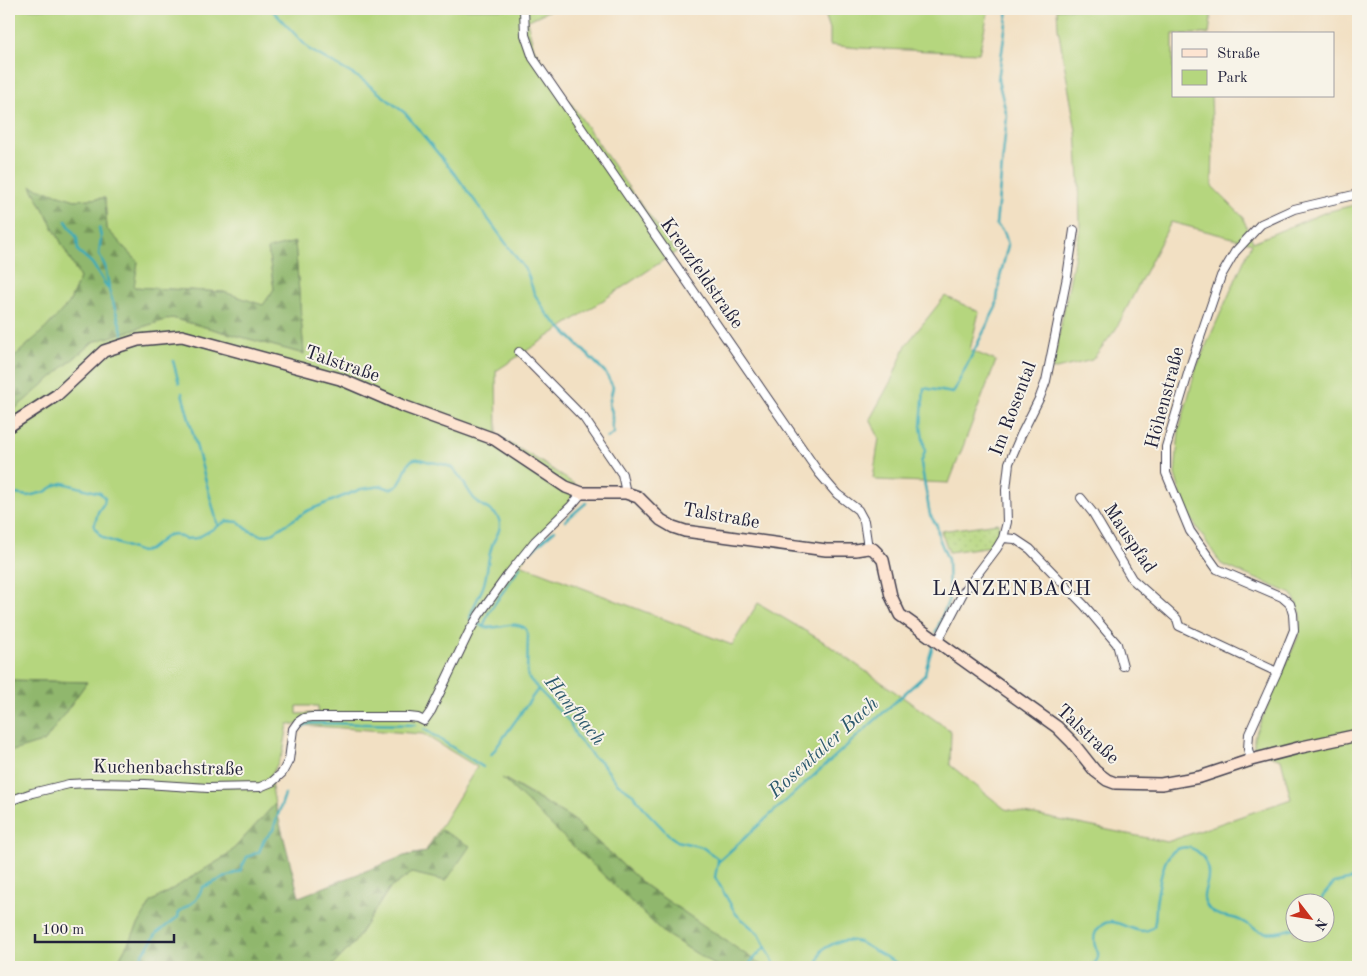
<svg xmlns="http://www.w3.org/2000/svg" width="1367" height="976" viewBox="0 0 1367 976" font-family="'Old Standard TT',serif">
  <style>
    .green { fill: #b5d67e; stroke: #6c7c5c; fill-rule: evenodd }
    .forest { fill: url(#forest-firs); stroke: #596c54 }
    .park { fill: url(#park-dots); stroke: #6c7c5c }
    .lines { fill: none; stroke-linecap: round; stroke-linejoin: round }
    .stream { stroke: #3babb8; stroke-width: 2.5 }
    .street-casing { stroke: #413e4f; stroke-width: 10 }
    .secondary-casing { stroke: #413e4f; stroke-width: 14 }
    .street { stroke: #fff; stroke-width: 8 }
    .secondary { stroke: #fde4d1; stroke-width: 11 }
    .labels { text-anchor: middle; dominant-baseline: central; stroke-width: 4; stroke-linejoin: round; paint-order: stroke }
    .street-label { font-size: 19px; fill: #22223b; stroke: #f7f3e8 }
    .water-label { font-size: 20px; font-style: italic; fill: #2c596d; stroke: #f7f3e8 }
    .quarter-label { font-size: 21px; letter-spacing: 1px; fill: #22223b; stroke: #f7f3e8 }
  </style>
  <defs>
    <pattern id="forest-firs" width="22" height="20" patternUnits="userSpaceOnUse" patternTransform="scale(1.25)"><rect width="22" height="20" fill="#90b76d"/><path d="M5 1l3.5 6h-7zM16 11l3.5 6h-7z" fill="#75945b"/></pattern>
    <pattern id="park-dots" width="8" height="8" patternUnits="userSpaceOnUse" patternTransform="scale(1.25)"><rect width="8" height="8" fill="#b5d67e"/><path d="M2 2h.1M6 6h.1" fill="none" stroke="#9bb76e" stroke-width="1.8" stroke-linecap="round"/></pattern>
  </defs>
  <rect width="100%" height="100%" fill="#f7f3e8"/>
  <filter id="ink" filterUnits="userSpaceOnUse"><feTurbulence type="fractalNoise" baseFrequency=".02" numOctaves="2"/><feDisplacementMap in="SourceGraphic" scale="10" xChannelSelector="R" yChannelSelector="G"/><feConvolveMatrix kernelMatrix="1 2 1 2 8 2 1 2 1" color-interpolation-filters="sRGB"/></filter>
  <filter id="wash" filterUnits="userSpaceOnUse"><feTurbulence type="fractalNoise" baseFrequency=".0096" numOctaves="4" result="noise"/><feDisplacementMap in="SourceGraphic" scale="20" xChannelSelector="R" yChannelSelector="G"/><feGaussianBlur stdDeviation="1.12" result="paint"/><feColorMatrix in="noise" values="0 0 0 0 0 0 0 0 0 0 0 0 0 0 0 0 0 1.4 0 .05"/><feComposite in="paint" operator="in"/></filter>
  <g filter="url(#wash)">
    <rect width="100%" height="100%" fill="#f2e0c3"/>
    <path class="green" d="M9,9H552L527,21L534,49L624,181L676,252L496,371L497,436L540,461L580,488L520,564L732,645L758,603L824,642L951,731L950,765L1005,809L1167,842L1291,799L1281,759L1261,752L1254,747V737L1298,637L1301,613L1292,594L1221,564L1185,509L1175,474L1179,431L1196,368L1252,243L1171,222L1116,329L1092,360L1052,370L1080,229L1079,180L1076,131L1058,28L1057,9H1212L1209,34H1173V96H1211L1213,145L1212,186L1242,216L1253,242L1326,212L1358,204V967H764L646,886L571,818L505,779L664,933L718,967H331L354,943L389,889L412,873L446,881L469,845L404,856L425,852L477,767L423,734L288,724L283,753L270,778L275,804L228,855L151,902L123,952L115,967H9V752L45,741L87,682L9,680V414L93,342L172,318L304,354L295,243L268,250L274,289L263,306L224,292L133,287L138,262L107,229L105,198L75,200L31,186L80,278L69,303L46,328L13,358L9,367ZM297,706H318V713L297,714ZM1294,904H1324V934H1294Z
      M822,9H989L979,53L859,48L830,45V29L824,11Z
      M945,296L979,312L970,350L996,361L949,483L876,480L873,478L879,438L870,419L892,379L906,345Z"/>
    <path class="forest" d="M31,186L75,200L105,198L107,229L138,262L134,287L224,292L263,305L274,289L268,249L295,242L304,354L172,318L93,342L9,414V367L13,358L46,328L69,303L80,278Z
      M9,680L87,682L45,741L9,752Z
      M502,778L571,818L646,886L764,967H718L664,933Z
      M275,804L299,897L404,856L426,852L441,830L470,846L446,881L412,873L389,889L354,943L331,967H115L123,952L151,902L228,855Z"/>
    <path class="park" d="M998,523L1000,531L992,546L949,552L941,531Z"/>
    <g class="lines">
      <path class="stream" d="M271,9L310,50L361,79L405,113L458,178L527,272L534,293L547,314L605,372L613,387L609,404L612,412V427L614,433L607,438
        M66,221L77,238L78,251L92,263L109,290L123,334
        M99,228L101,237L99,254L105,266L109,287
        M173,361L179,383
        M182,393L218,526
        M9,493L28,496L45,492L56,485L63,483L100,493L105,498L104,503L98,512L94,527L101,536L106,539L141,552L149,550L168,535L175,534L185,539L197,538L227,521L239,522L248,530L263,536L271,534L307,511L361,489L382,486L390,489C393,488 397,487 399,484C405,477 406,460 415,459C420,458 425,461 430,462C438,463 445,463 452,468C463,477 467,492 477,502C485,509 500,512 500,525C500,532 494,539 492,546C487,559 488,574 483,587C479,598 472,607 470,618C474,621 479,625 484,627C498,630 513,620 525,628L528,635L527,672L528,677L538,689L569,721L577,738L588,750L593,757L601,762L617,783L633,794L648,813L670,836L677,841L702,847L717,858L718,862L715,877L736,914L759,934L776,967
        M565,521L586,503
        M532,550L555,530
        M483,627L489,612L520,567
        M936,632L949,599L948,560L939,538L937,526L930,515L921,463L925,451L921,426L924,388L953,393L996,307L1000,277L1008,245L1005,234L996,224L1007,116L998,80L1008,9
        M298,729L310,723L416,725
        M424,729L483,767
        M491,755L538,689
        M718,862L925,675C926,664 931,655 933,644
        M1320,904L1323,896L1334,883L1358,878
        M750,963L765,947
        M134,967L157,933L178,917L179,912L196,900L203,887L240,871L247,857L259,852L264,840L273,830L285,794
        M819,967L818,962L822,950C835,942 844,938 859,942L904,967
        M1087,967C1093,966 1099,961 1098,953C1098,951 1096,948 1095,946C1093,938 1095,930 1102,925C1116,913 1139,942 1154,926C1156,919 1156,911 1156,904C1158,890 1160,876 1165,863C1167,858 1172,851 1177,849C1195,842 1209,859 1208,876C1208,884 1203,892 1204,899C1205,903 1207,906 1209,909C1216,917 1228,916 1237,919C1245,922 1258,932 1264,932C1275,934 1285,931 1294,928"/>
    </g>
  </g>
  <g filter="url(#ink)">
    <g class="lines">
      <g class="street-casing">
        <path id="street" d="M524,9L525,35L533,58L819,473L837,494L858,510L864,521L868,548
          M519,352L584,418L622,474L626,493
          M1081,498L1093,513L1132,579L1177,619L1179,626L1277,672
          M1003,538L1015,539L1030,549L1084,605L1117,644L1123,666
          M938,641L963,593L997,548L1003,538L1007,522L1006,490L1009,463L1021,435L1040,397L1046,381L1067,277L1074,230
          M1251,760L1248,749L1249,734L1277,672L1294,630L1293,614L1290,604L1282,597L1217,569L1190,531L1166,473V447L1190,367L1221,276L1235,252L1261,224L1294,209L1358,194
          M9,801L32,793L69,784L90,783L145,784L208,788L260,787L272,782L282,773L289,760L293,729L298,722L304,718L312,717H409L418,718L424,721L431,711L469,632L479,615L507,576L535,541L571,506L582,493"/>
      </g>
      <g class="secondary-casing">
        <path id="secondary" d="M9,426L57,395L104,351L138,340L182,336L340,379L403,406L494,439L566,487L582,493H626L638,497L661,520L673,527L685,531L826,550H855L868,548L873,549L877,553L883,560L891,596L900,615L1057,727L1072,742L1095,771L1107,780L1115,783L1161,784L1200,777L1251,760L1302,747L1358,735"/>
      </g>
      <use href="#street" class="street"/>
      <use href="#secondary" class="secondary"/>
    </g>
  </g>
  <g class="labels">
    <g class="street-label">
      <text transform="translate(701 274) rotate(55)">Kreuzfeldstraße</text>
      <text transform="translate(342 365) rotate(19)">Talstraße</text>
      <text transform="translate(1166 398) rotate(-75)">Höhenstraße</text>
      <text transform="translate(1014 409) rotate(-69)">Im Rosental</text>
      <text transform="translate(721 517) rotate(10)">Talstraße</text>
      <text transform="translate(1129 539) rotate(56)">Mauspfad</text>
      <text transform="translate(1087 735) rotate(43)">Talstraße</text>
      <text transform="translate(168 769) rotate(1)">Kuchenbachstraße</text>
    </g>
    <g class="water-label">
      <text transform="translate(574 711) rotate(51)">Hanfbach</text>
      <text transform="translate(824 748) rotate(-42)">Rosentaler Bach</text>
    </g>
    <g class="quarter-label">
      <text x="1012" y="589">LANZENBACH</text>
    </g>
  </g>
  <rect width="1367" height="976" fill="none" stroke="#f7f3e8" stroke-width="30"/>
  <rect x="1172" y="32" width="162" height="65" fill="#f7f3e8" stroke="#a29fa3"/>
  <rect x="1182" y="49" width="25" height="8" fill="#fde4d1" stroke="#a29fa3"/>
  <text x="1217" y="58" font-size="15" fill="#22223b">Straße</text>
  <rect x="1182" y="70" width="25" height="15" fill="#b5d67e" stroke="#a29fa3"/>
  <text x="1217" y="82" font-size="15" fill="#22223b">Park</text>
  <g transform="translate(1310 918) rotate(121)"><circle r="24" fill="#f7f3e8" stroke="#a29fa3"/>
  <path d="M0-4L9 19L0 12L-9 19Z" fill="#c8321e"/>
  <text y="-8" font-size="14" font-weight="bold" text-anchor="middle" fill="#22223b">N</text>
  </g>
  <path d="M35 934v8h139v-8" fill="none" stroke="#22223b" stroke-width="2.5"/>
  <text x="42" y="934" font-size="15" fill="#22223b" stroke="#f7f3e8" stroke-width="4" paint-order="stroke">100 m</text>
</svg>
